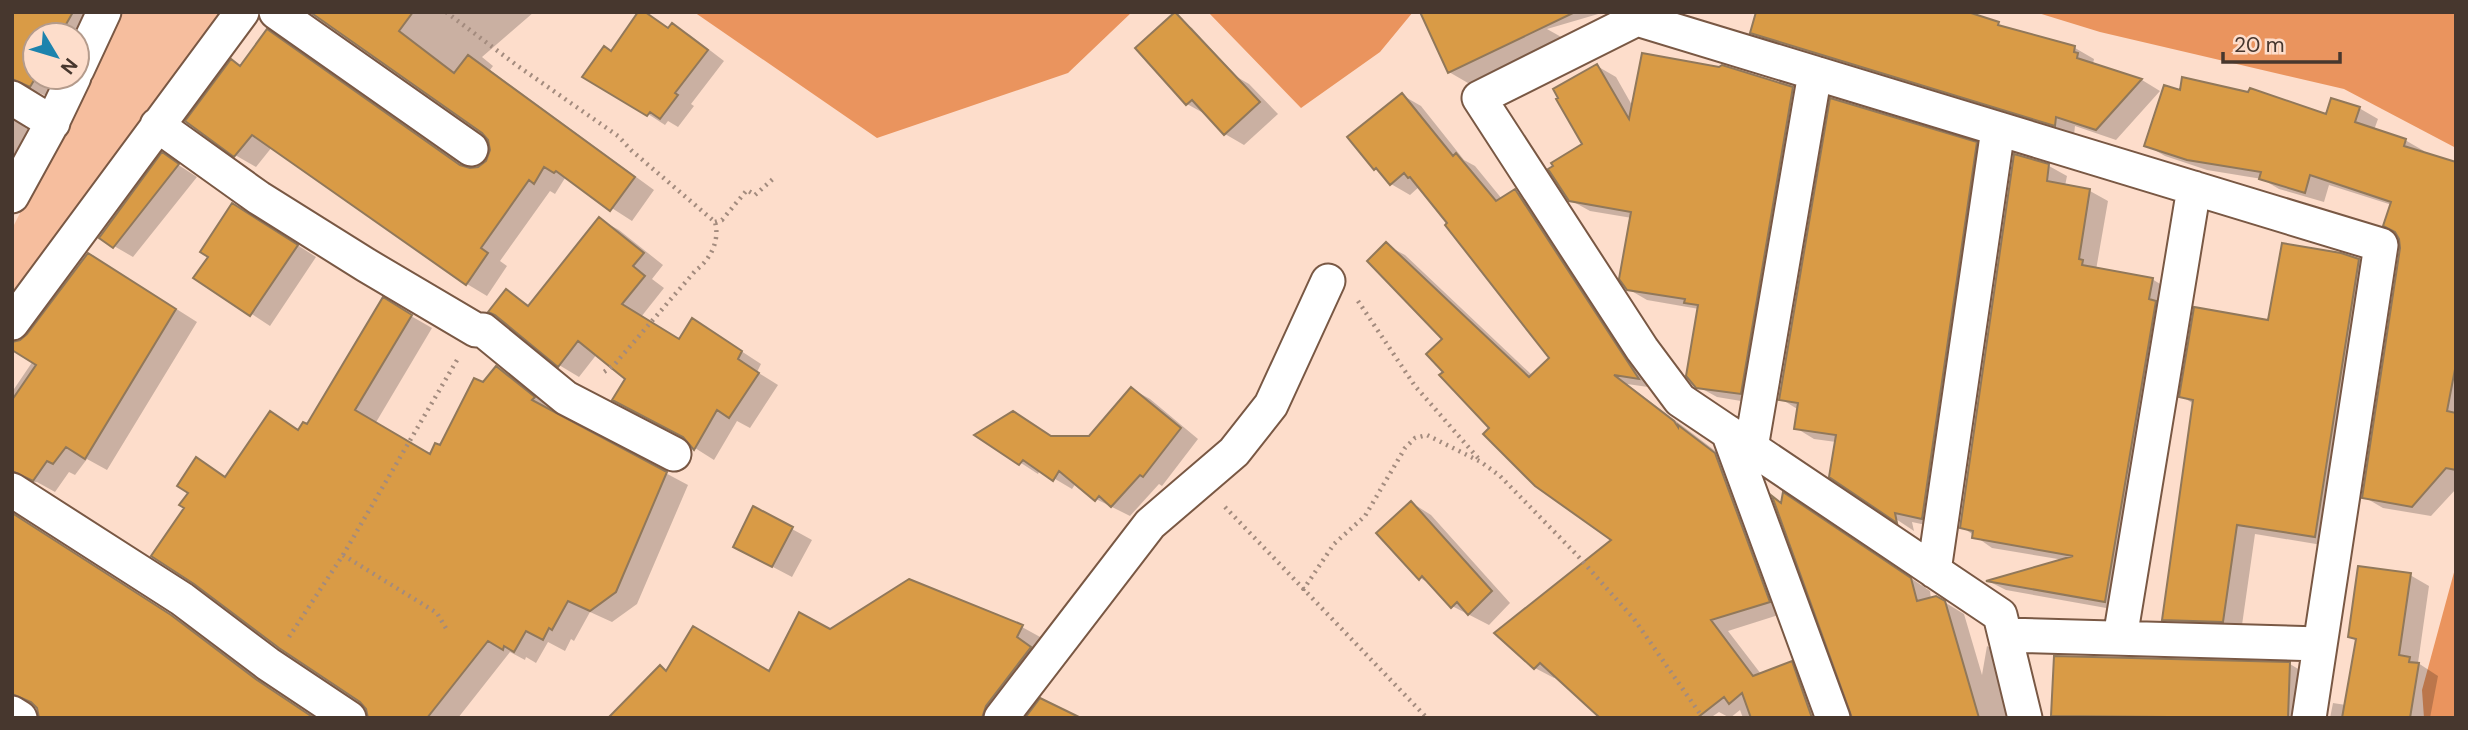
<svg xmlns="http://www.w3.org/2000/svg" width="2468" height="730" viewBox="0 0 2468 730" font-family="'DM Sans',sans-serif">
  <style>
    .green { fill: #f6be9e }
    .forest { fill: #ea945e }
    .shadow { fill: #0003 }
    .building { fill: #d99b46; stroke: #91785a; stroke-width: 2 }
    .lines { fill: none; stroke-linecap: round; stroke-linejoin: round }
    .street-casing { stroke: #795844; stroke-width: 37 }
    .path { stroke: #a38b7e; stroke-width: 4.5; stroke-dasharray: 2 5; stroke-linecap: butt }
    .street { stroke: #fff; stroke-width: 33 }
  </style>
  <rect width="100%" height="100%" fill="#fdddcb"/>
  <path class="green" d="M120,12H229L12,305V229Z"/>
  <path class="forest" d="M694,12H1132L1068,73L877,138Z
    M1208,12H1413L1380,52L1301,108Z
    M2035,12H2456V148L2344,89L2100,32Z
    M2456,565V718H2424L2422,690Z"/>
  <path class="shadow" d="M12,12H113L77,35H35V77H69L56,100L37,92L27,95L16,113L19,123L43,141L12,194Z
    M313,12H534L482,57L493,66L490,70L654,190L632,221L565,178L555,194L550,191L500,261L507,266L487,296L467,284L272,147L256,167L235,155L241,67L268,32L288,43L466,169L479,168L488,162L492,150L490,140L483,132Z
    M1429,12H1605L1547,29L1563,38L1468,83L1449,72Z
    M1962,12L1998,24L2009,30L2075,48L2094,59L2093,64L2096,66L2142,80L2160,91L2116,140L2075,126L2074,135L1771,43L1752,32Z
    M644,13L670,29L673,25L690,35L724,61L691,104L694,106L678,127L668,121L665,125L648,114L612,53Z
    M1173,16L1192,28L1237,77L1249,84L1278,114L1244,145L1225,134L1207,115L1187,104Z
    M1597,66L1616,77L1633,107L1792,88L1811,99L1759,404L1717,397L1697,386L1699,309L1647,300L1628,289L1632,218L1590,211L1570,200L1584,144Z
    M1402,95L1421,106L1464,160L1475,166L1502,199L1515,191L1534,202L1655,388L1627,384L1734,465L1788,612L1728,631L1761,674L1792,663L1810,674L1826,718H1743L1740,710L1730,718L1719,712L1710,718H1600L1557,676L1554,678L1535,668L1614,540L1492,428L1446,372L1445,339L1386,245L1405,255L1533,376L1551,359L1450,223L1420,186L1410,195L1391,184L1382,173L1375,169Z
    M2359,108L2378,119L2374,130L2405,140L2424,151L2423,154L2456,163V489L2431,516L2383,508L2364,497L2402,248L2392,205L2329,185L2324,202L2279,189L2262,179L2207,170L2165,156L2146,145L2327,116Z
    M1976,144L1995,155L1940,528L1912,522L1914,531L1831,476L1836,442L1814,439L1796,428L1799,410L1781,399Z
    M163,155L197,177L133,257L114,246Z
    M2049,166L2067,176L2065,186L2090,191L2108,201L2096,270L2152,279L2170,290L2123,611L2006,590L1990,582L2064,560L1992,548L1962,527Z
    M252,216L316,257L270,326L196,277Z
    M599,219L619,230L663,265L652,279L664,288L641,317L680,341L712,332L761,364L757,372L778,385L750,428L737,421L714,460L695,448L627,378L597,354L579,377L559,365L506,291L530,306Z
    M2359,260L2378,271L2334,547L2255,534L2241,632L2183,630L2164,619L2194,404L2181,396L2269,322Z
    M110,267L197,322L107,470L87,459L75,475L69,472L55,492L37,482L26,484L16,512L23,521L193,629L279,695L314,718H41L36,705L24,708L12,718V392L33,361L21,342Z
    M383,300L432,328L375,424L430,456L441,448L497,368L518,380L555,410L553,413L688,485L637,604L612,622L590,612L574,641L571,639L565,651L548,642L536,663L526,657L525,660L510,652L458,718H430L368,709L187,508L197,460L227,478L271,414L300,431L308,426Z
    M1132,389L1150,399L1198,439L1162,486L1159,484L1130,516L1096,499L1076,483L1072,489L1040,470L1038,474L978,435L1089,437Z
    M1412,503L1431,515L1510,603L1489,625L1452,606L1434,586L1420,578Z
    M1783,505H1802L1930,591L1931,599L1936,597L1964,614L1982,675L1987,646L2004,655L2020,718H1853Z
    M754,508L812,540L792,577L754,557Z
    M2410,575L2429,586L2418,663L2438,676L2430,718H2330L2333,703L2346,705L2357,641L2350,637Z
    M909,581L1022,627L1051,643L1018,718H610L660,667L668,671L769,673Z
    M2290,664L2308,675L2309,718H2057L2053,715Z"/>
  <path class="building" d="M12,12H73L60,35H35L36,77L30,87L12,79Z
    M310,12H413L399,31L454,73L468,55L635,177L610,211L556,171L554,173L544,167L534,184L529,180L481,248L488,253L466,285L252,135L234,157L185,121L231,59L240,66L267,29L460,165L470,168L478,167L486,161L490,150L488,140L482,133Z
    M638,12H645L668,28L672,23L708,50L675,93L678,95L660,119L650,112L647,116L582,77L604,46L611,51Z
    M1175,12L1260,102L1224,135L1192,100L1186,105L1135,48Z
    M1420,12H1575L1448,73Z
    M1756,12H1968L1999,22L1998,25L2075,46L2074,52L2078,53L2077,58L2142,79L2096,130L2056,117L2055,126L1750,33Z
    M1642,53L1719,67L1722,65L1793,87L1741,394L1696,388L1686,376L1698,305L1684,303L1685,299L1627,290L1619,279L1631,212L1569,201L1548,169L1553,166L1551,163L1582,144L1556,99L1558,98L1553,89L1597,64L1629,119Z
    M2182,77L2248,92L2250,88L2326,114L2331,98L2360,107L2355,122L2406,139L2404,146L2456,162V364L2447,411L2456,413V470L2446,468L2412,507L2362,498L2400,248L2399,239L2395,232L2383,226L2391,202L2310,175L2305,193L2259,179L2261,172L2187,160L2144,146L2164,85L2180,90Z
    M1402,93L1453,156L1456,153L1496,201L1515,189L1639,379L1614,375L1674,421L1678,427V425L1715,453L1770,602L1711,620L1753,676L1792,661L1812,718H1751L1742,693L1729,704L1724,697L1697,718H1600L1540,663L1534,669L1494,633L1611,540L1535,486L1483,434L1489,428L1439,375L1443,372L1426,354L1442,339L1367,261L1386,242L1529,377L1549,358L1445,225L1447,223L1410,177L1408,178L1404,173L1390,185L1376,168L1374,170L1347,137Z
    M1830,98L1977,142L1922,519L1895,513L1897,523L1829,477L1836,435L1794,429L1798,403L1779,400Z
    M162,152L179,164L113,248L99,238Z
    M2014,154L2049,164L2047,181L2090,189L2079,259L2083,260L2082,265L2153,278L2149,299L2156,301L2105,602L1986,581L2073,556L1972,538L1973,531L1960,528Z
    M232,203L298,245L250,316L193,278L208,257L200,252Z
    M599,217L644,253L633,266L645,276L622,304L679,339L692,318L742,351L738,359L759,373L729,418L717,410L694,450L683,437L612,400L625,379L578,341L558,367L495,315L488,312L506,289L528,306Z
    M2282,243L2341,253L2359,259L2315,537L2237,525L2223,622L2162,620L2193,400L2179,397L2194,307L2268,320Z
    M88,253L176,309L85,459L66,447L53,464L47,461L33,481L12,471V400L36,365L12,350V342L20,340L27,334Z
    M383,297L412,315L355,410L430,454L435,443L440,445L474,378L483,382L496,366L535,397L532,400L667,472L616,592L590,611L568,601L552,630L549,628L543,640L526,631L514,652L504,646L503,650L488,641L427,718H368L366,709L360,702L279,648L194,584L151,556L184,508L179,505L188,493L177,486L196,457L225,477L270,411L298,430L303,422L307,424Z
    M1131,387L1181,428L1143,477L1140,475L1111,507L1099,496L1095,501L1059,471L1053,481L1023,460L1019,465L974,435L1013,411L1051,436H1089Z
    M1783,492L1911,578L1917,601L1936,596L1945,601L1979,718H1852L1772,496L1781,503Z
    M1411,501L1492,591L1468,615L1457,602L1451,608L1422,576L1419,580L1376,533Z
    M753,506L793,527L772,567L733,547Z
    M12,513L171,615L257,680L314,718H39L37,708L31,702L12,694Z
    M2358,566L2411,573L2399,655L2410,657L2409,662L2419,663L2410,718H2342L2356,639L2348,637Z
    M909,579L1023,625L1017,637L1031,647L986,706L982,718H608L660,665L666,671L693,626L769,671L799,612L830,629Z
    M2054,656L2290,662L2288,718L2051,716Z
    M1040,698L1081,718H1025Z"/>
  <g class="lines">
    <g class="street-casing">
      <path id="street" d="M276,12L471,149
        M77,70L104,12
        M12,98L53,123
        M157,125L259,198L366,265L476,330H483L566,398L674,454
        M12,196L51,125L74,77
        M12,323L242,12
        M1728,432L1833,718
        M1751,448L1815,73
        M12,490L182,599L268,664L349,718
        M1934,571L1998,129
        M2005,635L2320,644
        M2120,638L2194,188
        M12,713L20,718
        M1001,718L1150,524L1234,452L1271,405L1328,281
        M2025,718L2000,615L1680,400L1642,349L1479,98L1637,19L2381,245L2309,718"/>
    </g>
    <path class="path" d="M446,12L515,64L618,136L632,151L715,222C720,240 711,259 696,270L614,365L601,374
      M715,222L722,220L747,190L755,195L774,178
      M1358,301L1415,386L1478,458
      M1225,507L1427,718
      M343,555L437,613L447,630
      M1303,590L1334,544L1365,516L1405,448L1415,438L1427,435L1481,462L1500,476L1576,554L1634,619L1703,718
      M289,637L343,555L457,360"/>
    <use href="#street" class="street"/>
  </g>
  <rect width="2468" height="730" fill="none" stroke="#47372e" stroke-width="28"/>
  <g transform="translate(56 56) rotate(128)"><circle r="33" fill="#fdddcb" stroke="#b49b8c" stroke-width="2"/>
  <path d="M0-5L12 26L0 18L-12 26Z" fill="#1d83ad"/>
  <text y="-10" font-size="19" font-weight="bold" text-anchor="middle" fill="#47372e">N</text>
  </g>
  <path d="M2223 52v10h117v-10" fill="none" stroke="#47372e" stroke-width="3.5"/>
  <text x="2234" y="52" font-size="21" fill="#47372e" stroke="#fdddcb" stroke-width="5" paint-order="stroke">20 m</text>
</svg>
